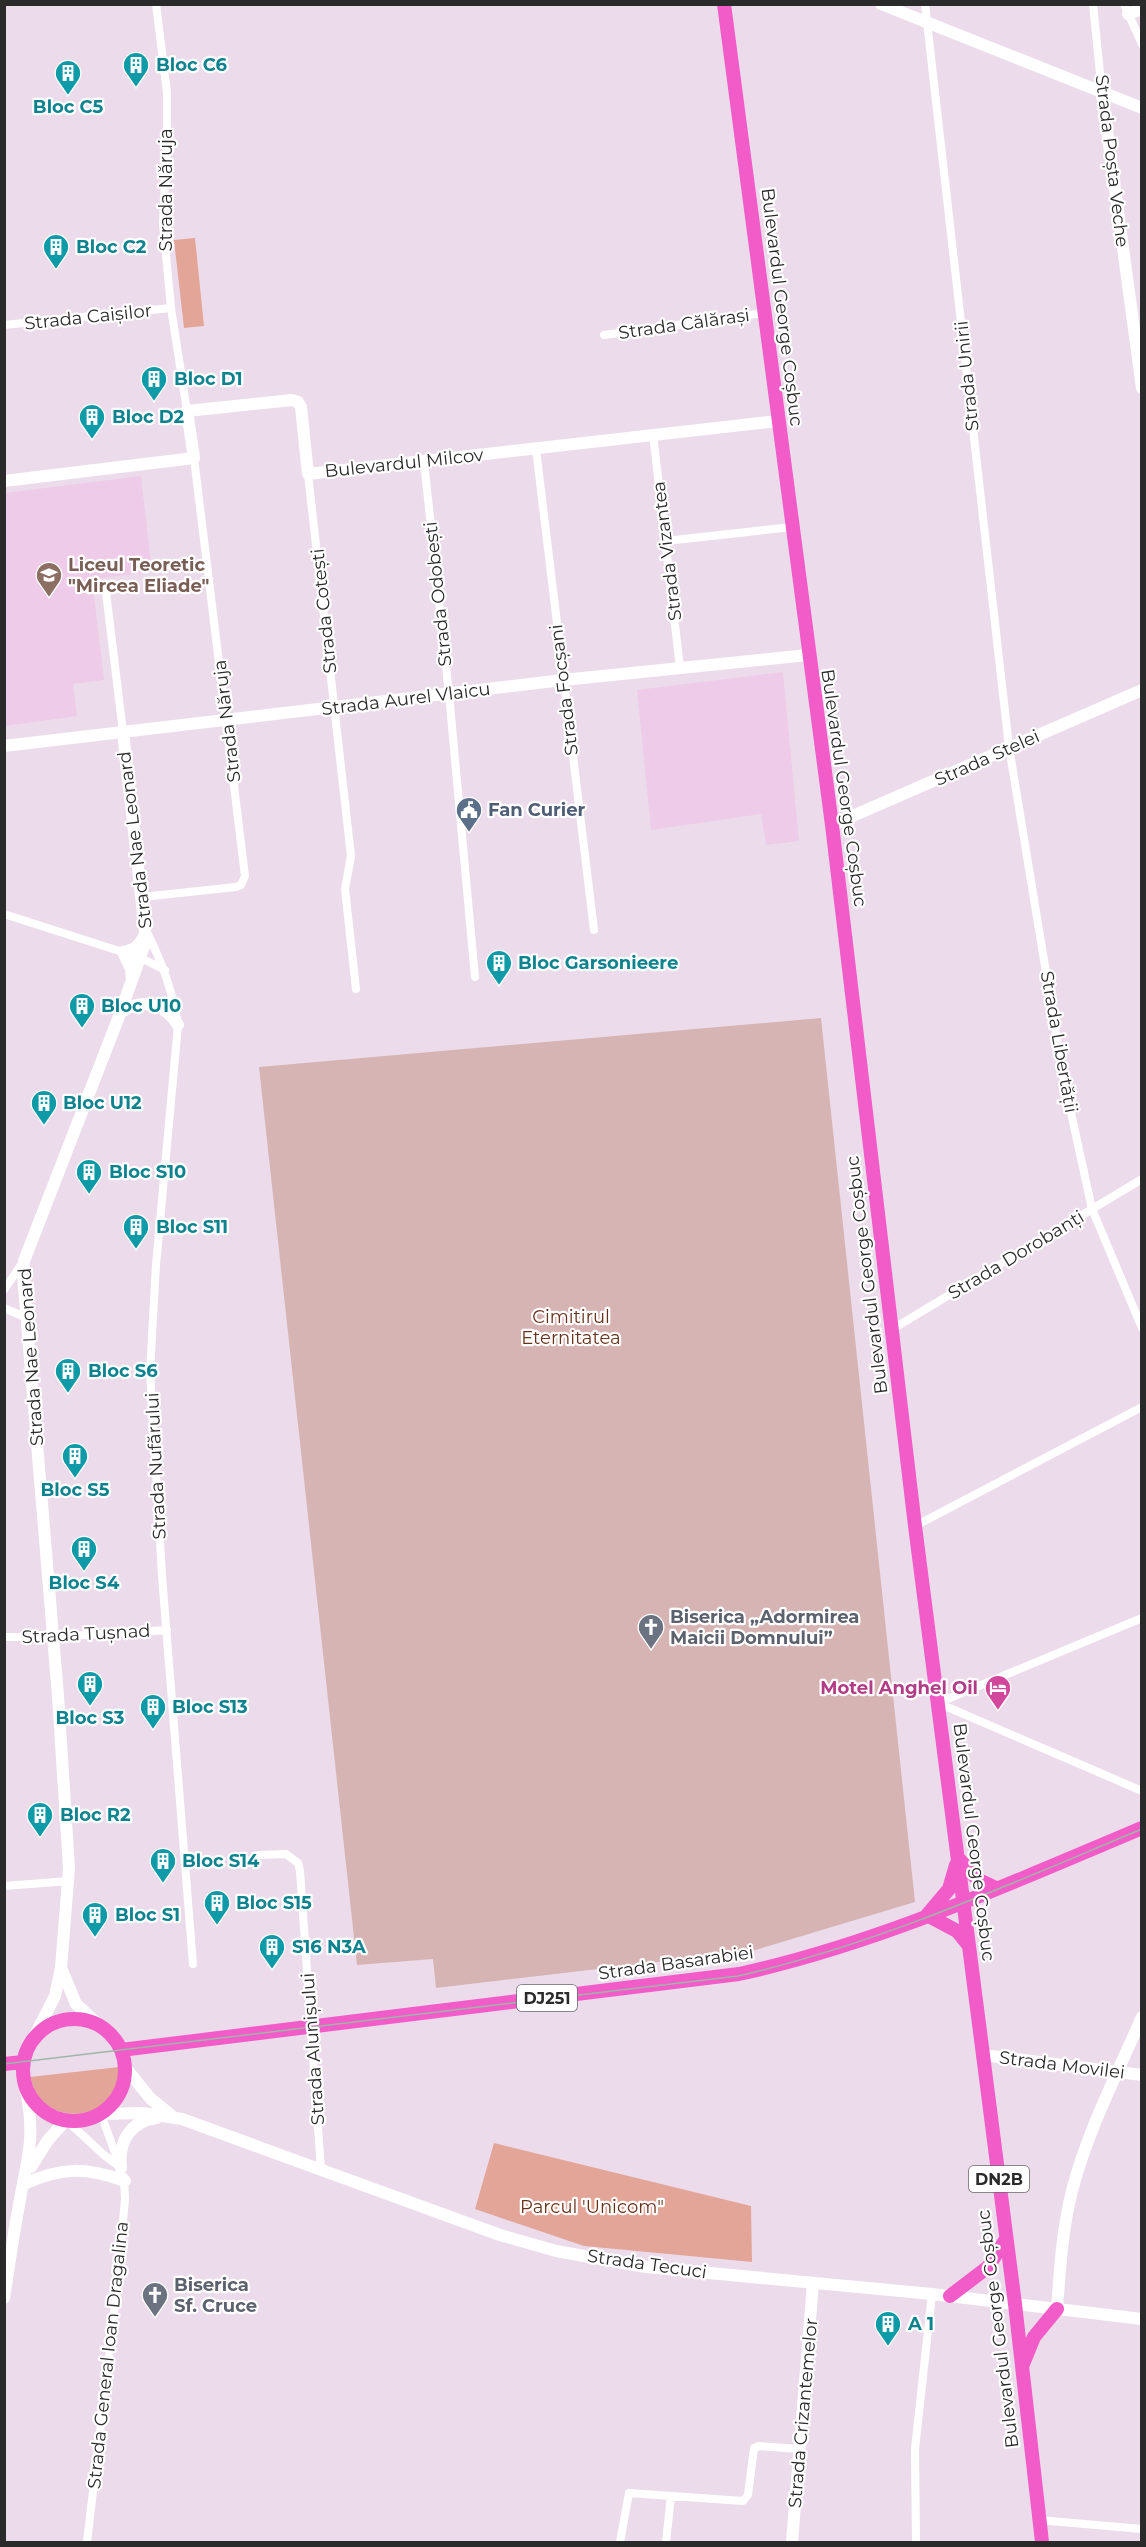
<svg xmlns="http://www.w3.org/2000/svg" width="1146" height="2547" viewBox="0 0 1146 2547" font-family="Montserrat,sans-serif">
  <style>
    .education { fill: #eecbe8 }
    .green { fill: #e3a598 }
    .cemetery { fill: #d6b4b3 }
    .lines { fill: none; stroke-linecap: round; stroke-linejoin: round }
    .street { stroke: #fff; stroke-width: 8 }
    .secondary { stroke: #fff; stroke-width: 12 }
    .primary { stroke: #f15cc8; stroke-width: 14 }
    .tram { stroke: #9fb5a7; stroke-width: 1.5 }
    .labels { text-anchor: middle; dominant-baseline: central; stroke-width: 4.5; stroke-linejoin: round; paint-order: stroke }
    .shield { fill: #fff; stroke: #6a6a6a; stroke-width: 1.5 }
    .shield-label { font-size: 16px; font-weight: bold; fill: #2a2a2a }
    .culture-label { font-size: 18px; font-weight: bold; fill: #0d838f; stroke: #fff; text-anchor: start }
    .street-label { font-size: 18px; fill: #2a2a2a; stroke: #fff }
    .education-label { font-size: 18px; font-weight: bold; fill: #785e54; stroke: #fff; text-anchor: start }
    .service-label { font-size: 18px; font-weight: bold; fill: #4e5e75; stroke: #fff; text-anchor: start }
    .park-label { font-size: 18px; fill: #68311a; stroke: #fff }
    .worship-label { font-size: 18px; font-weight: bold; fill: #5b616d; stroke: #fff; text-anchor: start }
    .hotel-label { font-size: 18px; font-weight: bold; fill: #b23c85; stroke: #fff; text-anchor: end }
  </style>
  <rect width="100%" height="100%" fill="#ecdceb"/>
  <path class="education" d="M141,476L152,572L92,579L104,680L73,684L77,716L5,726V493Z
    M783,672L799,841L766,845L761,814L651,830L637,690Z"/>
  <path class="green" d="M195,238L204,326L184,328L174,240Z
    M119,2067C118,2074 118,2083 115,2090C104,2118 62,2120 43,2102C35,2095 33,2086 30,2077Z
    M494,2143L751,2206L752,2262L584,2246L475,2209Z"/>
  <path class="cemetery" d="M821,1018L915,1902L752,1951L436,1988L433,1959L357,1965L259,1067Z"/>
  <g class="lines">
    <path class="street" d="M156,4L167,93V147L163,223L171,308L187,411
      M925,4L1009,747L1063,1076L1092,1209L1142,1328
      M1093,4L1102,93
      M1124,4L1142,44
      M4,325L171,308
      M604,335L764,313
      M653,434L680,668
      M536,449L594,930
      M424,462L449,694L475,977
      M308,474L351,856L345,889L356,989
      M666,541L792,527
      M105,584L123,732
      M142,897L236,887L241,885L245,876L194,458
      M4,914L141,958L165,970
      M147,932C162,963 173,991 178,1025L156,1265L150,1372L162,1576L193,1964
      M4,1290L23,1262
      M4,1308L27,1318
      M891,1330L1142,1179
      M915,1526L1142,1407
      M4,1637H53L167,1630
      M938,1703L1142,1791
      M938,1703L1142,1618
      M259,1855L286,1854L298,1863L300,1871L321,2170
      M4,1886L69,1881
      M101,2114L119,2164
      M66,2120L104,2155L120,2167
      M1039,2520L1142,2529
      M87,2542L115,2306L125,2199L124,2177
      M620,2542L629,2493L743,2501L748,2495L754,2448L759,2446L799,2449
      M666,2542L671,2496
      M916,2542L915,2449L932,2294"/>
    <path class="secondary" d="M881,4L1142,108
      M1128,14L1142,9
      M1102,93L1142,388
      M4,481L194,458L187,411L292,400L298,402L301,407L308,474L778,421
      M4,746L563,680L808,655
      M832,825L1142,690
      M132,979L131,969L123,952C135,950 139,945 145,935
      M120,1013C141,997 164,1003 178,1025
      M62,1970L76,2004L101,2027
      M32,2041L55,1996L61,1968L69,1868L58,1696L23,1275L24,1261L118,1019L146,941L123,732
      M983,2055L1142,2075
      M125,2067L150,2098L172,2116
      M101,2114L143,2113L182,2119L500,2235L556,2251L646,2267L932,2294L1142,2319
      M31,2167L48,2140L66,2120
      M121,2168C118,2142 130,2121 157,2118
      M24,2184C62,2167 86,2167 125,2181
      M4,2298C9,2267 13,2236 19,2205C27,2158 36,2140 26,2090
      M1057,2309C1060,2269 1062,2230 1072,2191C1087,2132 1117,2074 1142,2017
      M792,2542L813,2283"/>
    <path class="primary" d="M724,4L832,825L915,1526L1015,2304L1042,2542
      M959,1859L977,1879L996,1888
      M956,1865L949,1889L927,1915L957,1931L969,1946
      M23 2070a51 51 0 1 1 102 0a51 51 0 1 1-102 0Z
      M121,2050L739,1974C877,1944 1011,1883 1142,1828
      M4,2064L23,2062
      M950,2296L988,2267L1006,2239
      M1023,2364L1034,2337L1057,2309"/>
    <path class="tram" d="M4,2064L738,1976C878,1944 1010,1884 1142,1829"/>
  </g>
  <defs>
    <g id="building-pin" transform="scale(1.35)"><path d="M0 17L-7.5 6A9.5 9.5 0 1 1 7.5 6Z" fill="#0f9aa8" stroke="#fff"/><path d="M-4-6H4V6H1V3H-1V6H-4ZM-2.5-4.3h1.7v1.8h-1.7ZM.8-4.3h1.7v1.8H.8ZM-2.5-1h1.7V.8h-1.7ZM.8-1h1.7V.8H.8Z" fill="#fff"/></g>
    <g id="university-pin" transform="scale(1.35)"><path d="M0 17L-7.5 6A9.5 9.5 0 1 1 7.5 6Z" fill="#8d6e63" stroke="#fff"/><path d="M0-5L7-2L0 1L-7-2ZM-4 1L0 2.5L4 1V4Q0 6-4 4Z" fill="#fff"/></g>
    <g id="civic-pin" transform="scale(1.35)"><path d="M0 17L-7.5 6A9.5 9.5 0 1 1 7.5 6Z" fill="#5c6f8a" stroke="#fff"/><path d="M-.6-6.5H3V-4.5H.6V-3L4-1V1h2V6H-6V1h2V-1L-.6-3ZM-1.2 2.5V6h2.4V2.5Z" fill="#fff"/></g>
    <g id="church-pin" transform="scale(1.35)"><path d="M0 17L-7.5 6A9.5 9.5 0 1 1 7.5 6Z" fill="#6b7280" stroke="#fff"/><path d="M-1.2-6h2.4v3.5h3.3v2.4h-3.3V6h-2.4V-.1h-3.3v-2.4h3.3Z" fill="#fff"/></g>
    <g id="hotel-pin" transform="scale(1.35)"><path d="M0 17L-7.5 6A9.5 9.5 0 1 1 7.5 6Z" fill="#d1479c" stroke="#fff"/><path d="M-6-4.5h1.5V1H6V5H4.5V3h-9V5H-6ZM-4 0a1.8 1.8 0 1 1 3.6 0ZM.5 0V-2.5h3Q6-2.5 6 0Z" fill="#fff"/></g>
  </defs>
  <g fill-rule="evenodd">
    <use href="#building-pin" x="136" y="65"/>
    <use href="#building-pin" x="68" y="73"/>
    <use href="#building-pin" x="56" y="247"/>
    <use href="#building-pin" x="154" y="379"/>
    <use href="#building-pin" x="92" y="417"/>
    <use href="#university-pin" x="49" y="575"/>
    <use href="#civic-pin" x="469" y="810"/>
    <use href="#building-pin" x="499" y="963"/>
    <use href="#building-pin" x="82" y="1006"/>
    <use href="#building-pin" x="44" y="1103"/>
    <use href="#building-pin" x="89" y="1172"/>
    <use href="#building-pin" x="136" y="1227"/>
    <use href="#building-pin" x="68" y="1371"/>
    <use href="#building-pin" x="75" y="1456"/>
    <use href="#building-pin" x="84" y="1549"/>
    <use href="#church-pin" x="651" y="1627"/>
    <use href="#building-pin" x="90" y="1684"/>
    <use href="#hotel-pin" x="998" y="1688"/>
    <use href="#building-pin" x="153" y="1707"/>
    <use href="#building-pin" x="40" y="1815"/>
    <use href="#building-pin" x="163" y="1861"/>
    <use href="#building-pin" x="217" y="1903"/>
    <use href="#building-pin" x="95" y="1915"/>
    <use href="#building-pin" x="272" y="1947"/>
    <use href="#church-pin" x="155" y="2295"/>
    <use href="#building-pin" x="888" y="2324"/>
  </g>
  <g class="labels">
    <g class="shield">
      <rect x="517" y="1985" width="60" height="26" rx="4.5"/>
      <rect x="969" y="2166" width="60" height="26" rx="4.5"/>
    </g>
    <g class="shield-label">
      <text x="547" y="1998">DJ251</text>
      <text x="999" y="2179">DN2B</text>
    </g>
    <g class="culture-label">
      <text x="156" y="65">Bloc C6</text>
      <text x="68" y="107" text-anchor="middle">Bloc C5</text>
      <text x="76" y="247">Bloc C2</text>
      <text x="174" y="379">Bloc D1</text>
      <text x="112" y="417">Bloc D2</text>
      <text x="518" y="963">Bloc Garsonieere</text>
      <text x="101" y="1006">Bloc U10</text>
      <text x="63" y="1103">Bloc U12</text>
      <text x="109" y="1172">Bloc S10</text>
      <text x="156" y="1227">Bloc S11</text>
      <text x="88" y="1371">Bloc S6</text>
      <text x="75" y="1490" text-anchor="middle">Bloc S5</text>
      <text x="84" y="1583" text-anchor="middle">Bloc S4</text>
      <text x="172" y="1707">Bloc S13</text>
      <text x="90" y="1718" text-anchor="middle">Bloc S3</text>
      <text x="60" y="1815">Bloc R2</text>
      <text x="182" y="1861">Bloc S14</text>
      <text x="236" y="1903">Bloc S15</text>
      <text x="115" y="1915">Bloc S1</text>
      <text x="292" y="1947">S16 N3A</text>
      <text x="908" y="2324">A 1</text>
    </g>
    <g class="street-label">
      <text transform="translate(1112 161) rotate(83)">Strada Poșta Veche</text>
      <text transform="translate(166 190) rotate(-90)">Strada Năruja</text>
      <text transform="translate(782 307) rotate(83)">Bulevardul George Coșbuc</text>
      <text transform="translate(88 317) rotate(-6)">Strada Caișilor</text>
      <text transform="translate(684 324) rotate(-8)">Strada Călărași</text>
      <text transform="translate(967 376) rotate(-96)">Strada Unirii</text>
      <text transform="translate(404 463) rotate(-6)">Bulevardul Milcov</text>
      <text transform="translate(667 551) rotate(-97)">Strada Vizantea</text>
      <text transform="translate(438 594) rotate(-96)">Strada Odobești</text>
      <text transform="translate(324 611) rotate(-96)">Strada Cotești</text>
      <text transform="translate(564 690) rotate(-97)">Strada Focșani</text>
      <text transform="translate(406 699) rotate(-7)">Strada Aurel Vlaicu</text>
      <text transform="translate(227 721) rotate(-97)">Strada Năruja</text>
      <text transform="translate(987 758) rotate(-24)">Strada Stelei</text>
      <text transform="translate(844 788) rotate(82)">Bulevardul George Coșbuc</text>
      <text transform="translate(135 840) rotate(-97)">Strada Nae Leonard</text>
      <text transform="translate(1059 1042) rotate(80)">Strada Libertății</text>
      <text transform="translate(1016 1255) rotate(-31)">Strada Dorobanți</text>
      <text transform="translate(867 1275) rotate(-97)">Bulevardul George Coșbuc</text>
      <text transform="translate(31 1357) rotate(-94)">Strada Nae Leonard</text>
      <text transform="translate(156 1466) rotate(-93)">Strada Nufărului</text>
      <text transform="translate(86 1634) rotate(-3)">Strada Tușnad</text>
      <text transform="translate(974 1842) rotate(83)">Bulevardul George Coșbuc</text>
      <text transform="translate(676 1963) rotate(-8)">Strada Basarabiei</text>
      <text transform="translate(313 2049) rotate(-94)">Strada Alunișului</text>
      <text transform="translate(1062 2065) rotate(7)">Strada Movilei</text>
      <text transform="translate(647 2264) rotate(8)">Strada Tecuci</text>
      <text transform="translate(998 2329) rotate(-97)">Bulevardul George Coșbuc</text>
      <text transform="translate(108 2355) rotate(-84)">Strada General Ioan Dragalina</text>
      <text transform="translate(803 2413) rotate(-85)">Strada Crizantemelor</text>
    </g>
    <g class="education-label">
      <text x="68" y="565">Liceul Teoretic<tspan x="68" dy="21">"Mircea Eliade"</tspan></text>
    </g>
    <g class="service-label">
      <text x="488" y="810">Fan Curier</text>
    </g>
    <g class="park-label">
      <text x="571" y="1317">Cimitirul<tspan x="571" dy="21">Eternitatea</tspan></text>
      <text x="592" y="2207">Parcul 'Unicom"</text>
    </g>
    <g class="worship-label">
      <text x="670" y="1617">Biserica „Adormirea<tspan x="670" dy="21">Maicii Domnului”</tspan></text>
      <text x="174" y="2285">Biserica<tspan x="174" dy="21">Sf. Cruce</tspan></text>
    </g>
    <g class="hotel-label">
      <text x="978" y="1688">Motel Anghel Oil</text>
    </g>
  </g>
  <rect width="1146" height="2547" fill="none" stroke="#2a2a2a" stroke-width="12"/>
</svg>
